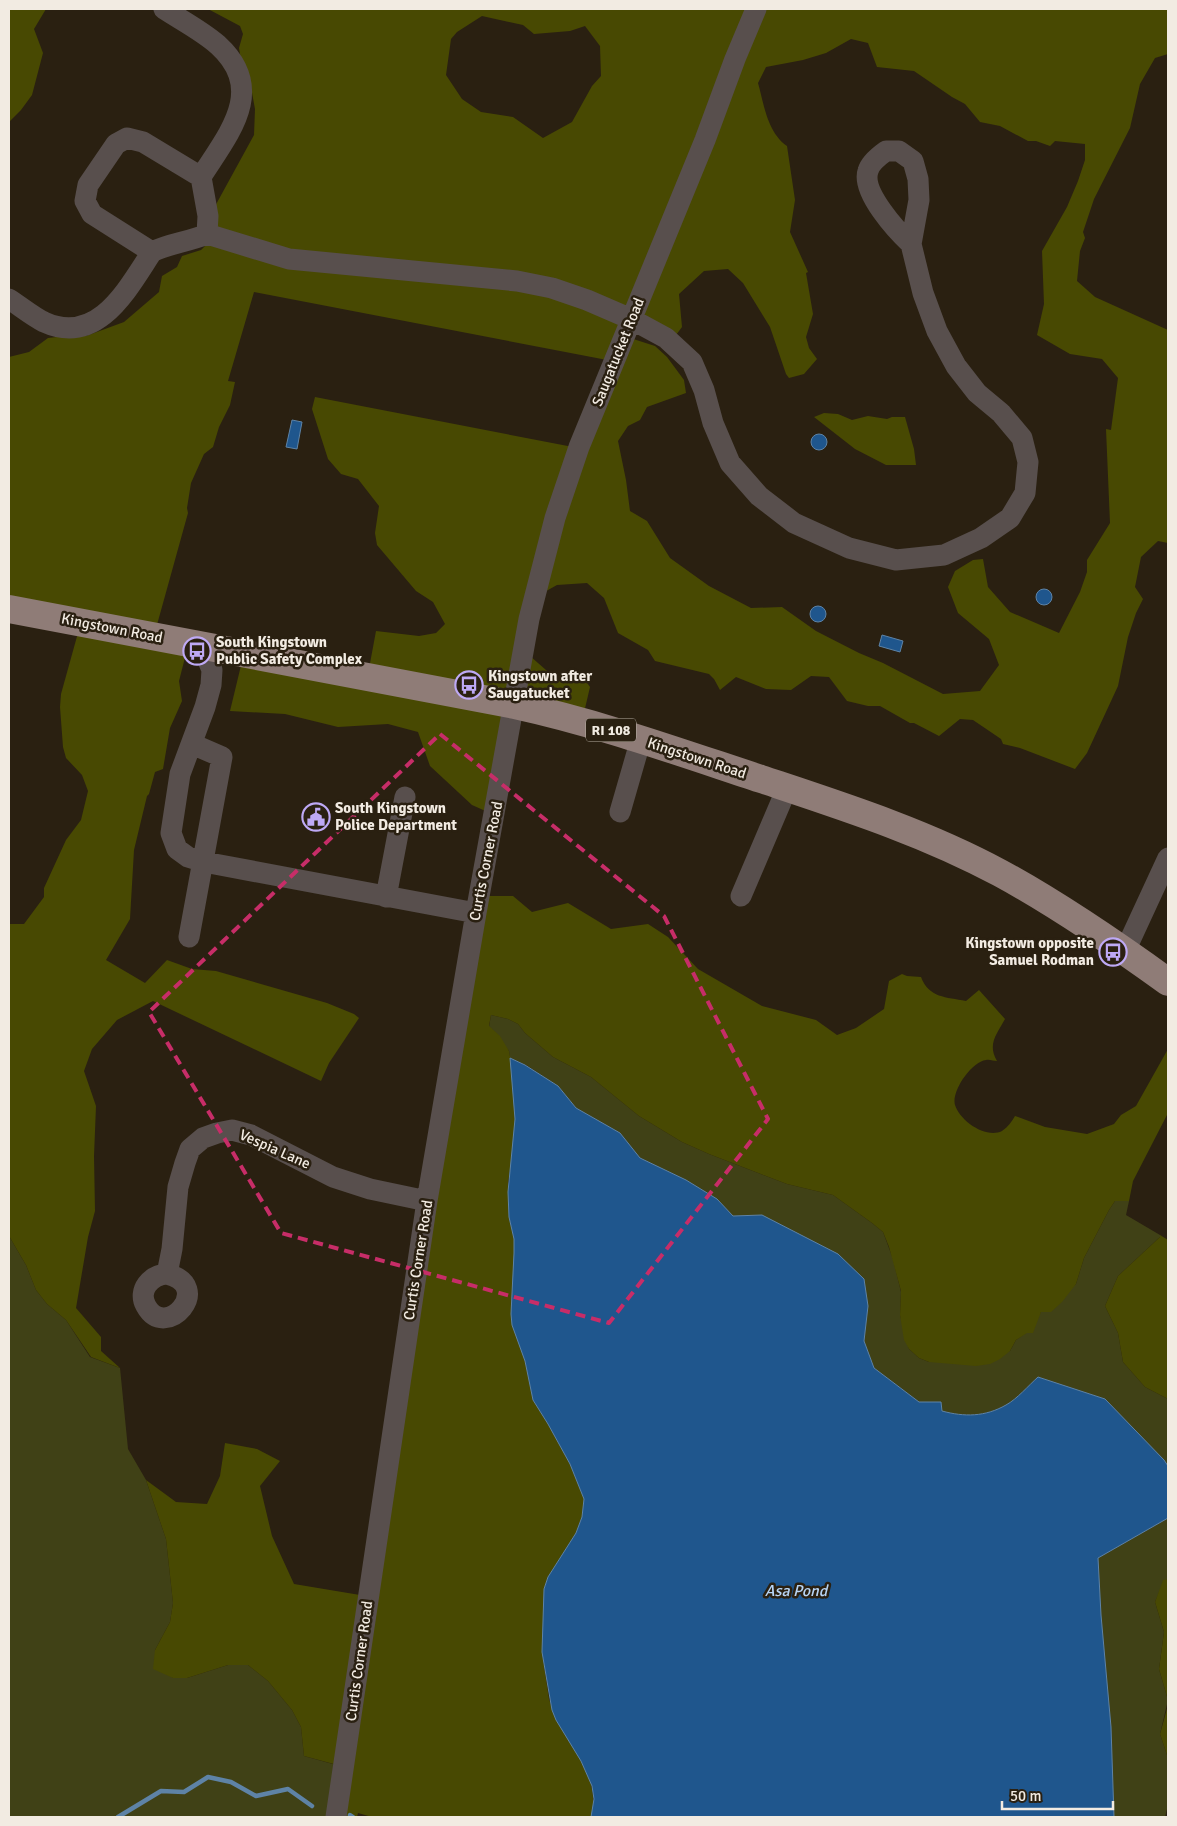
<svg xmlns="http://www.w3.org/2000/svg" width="1177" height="1826" viewBox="0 0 1177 1826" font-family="Signika,sans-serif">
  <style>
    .green { fill: #404116 }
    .forest { fill: #484902; fill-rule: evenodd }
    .water { fill: #1f568d; stroke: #5e83a6 }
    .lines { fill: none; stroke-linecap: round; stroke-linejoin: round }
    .stream { stroke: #5e83a6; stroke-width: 4.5 }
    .minor { stroke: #584f4d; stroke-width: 21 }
    .major { stroke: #8f7c77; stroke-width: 28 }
    .marked { fill: none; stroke: #c72d68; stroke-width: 4; stroke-dasharray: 10 6; stroke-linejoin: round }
    .labels { text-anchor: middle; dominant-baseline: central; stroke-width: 5; stroke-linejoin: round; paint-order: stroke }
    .shield { fill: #2a2011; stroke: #b6aea3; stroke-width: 1 }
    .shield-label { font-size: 14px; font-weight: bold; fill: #f2ebe2 }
    .street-label { font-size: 15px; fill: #f2ebe2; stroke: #2a2011 }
    .poi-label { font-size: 15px; font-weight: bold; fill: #f2ebe2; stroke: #2a2011; text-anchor: start }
    .water-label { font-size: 16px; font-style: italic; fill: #b7d4f4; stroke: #2a2011 }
  </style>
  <rect width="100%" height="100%" fill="#2a2011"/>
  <path class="green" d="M491,1015L508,1019L518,1024L525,1033L553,1057L591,1077L639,1116L682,1142L709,1154L787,1184L833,1195L872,1223L883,1232L893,1259L901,1292L900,1315L909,1349L919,1358L929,1362L1010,1351L1016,1340L1027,1332L1041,1312L1076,1284L1084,1258L1109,1210L1115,1201H1129L1126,1215L1160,1235V1237L1118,1276L1105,1306L1118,1333L1123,1362L1145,1387L1168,1399V1466L1105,1399L1038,1377C1028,1386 1017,1399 1006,1405C984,1417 964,1417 941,1411L940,1402H919L874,1368L864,1341L868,1306L762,1215L733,1216L717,1199L686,1180L640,1158L620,1133L576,1108L558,1086L526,1065L510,1058L509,1051L489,1027Z
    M9,1236L26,1265L36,1290L47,1304L66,1320L90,1357L120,1368L128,1449L146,1480L166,1539L173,1603L170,1622L155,1650L173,1678H187L228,1665H248L268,1681L292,1710L301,1727L304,1756L340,1766L334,1817H9Z
    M1168,1518V1579L1164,1581L1155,1602L1164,1632L1159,1669L1168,1700L1160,1734L1168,1758V1805L1165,1817H1114L1111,1727L1101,1615L1098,1558Z"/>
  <path class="forest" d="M9,9H46L34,29L43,53L32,95L21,110L9,122Z
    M208,9H1168V54L1155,58L1140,84L1130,128L1094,199L1083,232L1085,238L1080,251L1077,281L1095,297L1168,330V543L1158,541L1141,557L1135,587L1143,599L1136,613L1128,637L1118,686L1087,753L1075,769L1020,748L1003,744L1001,739L973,720L960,719L939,736L914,723H910L880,706H868L847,701L829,677L811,676L791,690L766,689L736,677L720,690L714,679L709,674L655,661L648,650L618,633L604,598L587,583L557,585L532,599L522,649L554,677L581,674L590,687L583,717L519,705L490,813L472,805L430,766L418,732L388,724L338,727L285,714L230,711L244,653L368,674L376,631L419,636L436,633L445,624L433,602L416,591L377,545L375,533L379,506L358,479L341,474L328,459L312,409L315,397L573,447L607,360L254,292L228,381L235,382L230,405L219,427L213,447L204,454L191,483L187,508L188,513L155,632L189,642L179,681L182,701L170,728L163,769L155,772L149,794L147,796L134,850L130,919L106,960L145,983L167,960L192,969L216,971L327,1003L354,1014L359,1018L329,1063L321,1081L153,1001L117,1020L92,1049L84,1071L96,1106L94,1156L95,1211L88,1237L76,1308L101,1337V1351L120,1368L91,1357L66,1320L47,1304L36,1290L26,1265L9,1236V924H24L44,897V888L66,840L81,820L88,791L82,775L66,758L63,747L60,707L61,694L81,622L9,606V357L29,352L48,338L57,337L62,333L86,336L124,322L159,292L162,276L177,267L182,256L201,250L211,240L208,219L254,135L255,109L250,82L241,60L239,48L243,34L240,26ZM482,16L523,25L534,34L570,31L585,26L600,46L601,76L592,86L572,122L543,138L513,117L481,112L462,99L446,75L451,39L457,32ZM851,39L868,43L877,67L914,71L952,97L965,104L980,122L1000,126L1028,141H1036L1050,146L1055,141L1085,144V160L1078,181L1067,207L1042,251L1044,304L1037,335L1070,354L1102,359L1118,378L1111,430L1106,429L1110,523L1087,560V572L1080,592L1059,633L1010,612L988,587L983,559L973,560L955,571L948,587L958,613L989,639L999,665L980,691L943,694L883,663L859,653L816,631L782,607L751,608L709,586L670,558L647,521L630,511L626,480L618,441L628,426L640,420L647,407L686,393L684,380L667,357L655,346L624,336L660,328L673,339L682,327L679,294L704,271L728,269L743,283L770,327L786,374L789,378L804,374L817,359L809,348L806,337L813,314L806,273L808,272L790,232L795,200L787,146C767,132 764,104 758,83L766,67L803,60L826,53Z
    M824,413L838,414L852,420L868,416L887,419L892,417H905L914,449L916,465H886L855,449L814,417Z
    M481,896H513L532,912L568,903L611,929L648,924L668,937L698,969L762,1006L816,1020L837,1035L856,1028L884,1009L889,981L902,974L907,976L921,977C929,998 946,997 966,1001L979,990L1005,1019C997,1034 987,1044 997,1061C994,1061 989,1059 986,1060C971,1062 951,1092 955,1105C960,1121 986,1139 1002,1131C1008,1127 1012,1121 1015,1116L1045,1127L1087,1134L1114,1124L1121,1115L1136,1106L1168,1049V1113L1133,1181L1129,1201H1115L1109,1210L1084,1258L1076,1284L1062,1302L1051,1312H1041L1033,1333H1027L1016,1340L1010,1351L1000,1359L990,1364L976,1366L929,1362L919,1358L909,1349L904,1340L900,1315L901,1291L889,1247L883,1232L872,1223L833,1195L787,1184L709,1154L682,1142L639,1116L591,1077L553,1057L525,1033L518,1024L508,1019L491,1015L489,1026L500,1036L509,1051L512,1068L515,1119L513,1154L508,1182L509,1217L514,1239V1265L525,1361L533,1400L548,1424L570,1464L584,1499L582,1517L576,1533L548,1577L544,1589L542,1652L549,1699L556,1720C574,1748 601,1781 591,1817H372L358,1813L357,1817H334L341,1766L304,1756L301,1727L292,1710L268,1681L248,1665H228L187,1678H173L153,1669L155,1650L170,1622L173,1603L166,1539L146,1480L176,1502L207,1504L220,1476L225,1443L257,1449L280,1461L260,1486L272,1536L294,1584L360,1595Z
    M1160,1235L1168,1240V1399L1145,1387L1123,1362L1118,1333L1105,1306L1118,1276L1160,1237Z
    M1168,1579V1700L1159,1669L1164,1632L1155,1602L1163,1580Z
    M1168,1705V1758L1160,1734Z"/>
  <path class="water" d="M292,420L302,422L297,449L286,447Z
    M811 442a8 8 0 1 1 16 0a8 8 0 1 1-16 0Z
    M1036 597a8 8 0 1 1 16 0a8 8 0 1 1-16 0Z
    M810 614a8 8 0 1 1 16 0a8 8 0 1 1-16 0Z
    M882,635L903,641L900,652L879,646Z
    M510,1058L525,1065L558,1086L576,1108L620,1133L640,1158L686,1180L717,1199L733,1216L762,1215L838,1254L864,1279L868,1306L864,1341L874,1368L919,1402H941L942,1411C964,1417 985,1417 1006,1405C1017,1399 1028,1386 1038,1377L1105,1399L1164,1460L1168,1466V1518L1098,1558L1101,1615L1111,1727L1114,1817H591L594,1799L592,1786L581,1761L556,1720L552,1710L542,1652L544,1589L548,1577L576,1533L582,1517L584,1499L570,1464L548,1424L533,1400L525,1361L512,1325L511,1314L514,1253V1239L509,1217L508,1192L515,1119Z"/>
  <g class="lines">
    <path class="stream" d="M350,1815L353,1817
      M118,1817L161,1791L184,1792L208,1777L231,1782L256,1796L288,1789L312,1806"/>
    <path class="minor" d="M164,9C181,20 202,31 218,45C267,90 229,133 201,177
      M152,252L92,214L85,201L88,185L116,144L127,138L143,142L201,177L208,216L207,234
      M9,299C20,306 32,316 44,322C98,347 128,288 152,252C169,243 189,242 207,234L289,259L517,281L552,288L587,300L631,319L666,338L692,362L704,390L713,423L730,463L759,496L794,523L849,548L896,560L944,555L981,538L1010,518L1025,493L1028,462L1022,438L1001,413L977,393L956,366L937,331L923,293L911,244L919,200L918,179L913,161L899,151H886C879,156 870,163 868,171C861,192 897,231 911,244
      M194,643L207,658L212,670L211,685L205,707L180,774L171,833L177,849L188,857L204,862L476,913
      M620,812L641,739
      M741,896L787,788
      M386,897L405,797
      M189,937L222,757L192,744
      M1125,951L1168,858
      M167,1274C215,1286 166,1342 146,1306C137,1290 151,1275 167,1274L172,1249L178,1187L185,1163L190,1149L203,1138L217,1133L232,1130L251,1135L333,1177L370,1189L427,1201
      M336,1817L427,1201L476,913L529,619L555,518L579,447L705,140L735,59L756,9"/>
    <path class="major" d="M9,609L515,705C598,723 679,752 761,779C842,806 924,832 1000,873C1059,905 1114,943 1168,982"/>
  </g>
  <path class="marked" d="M440,734L664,916L768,1119L609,1323L281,1233L149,1012Z"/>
  <defs>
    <g id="bus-ring" transform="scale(1.4375)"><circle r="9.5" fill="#2a2011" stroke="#bea9f5" stroke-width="1.5"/><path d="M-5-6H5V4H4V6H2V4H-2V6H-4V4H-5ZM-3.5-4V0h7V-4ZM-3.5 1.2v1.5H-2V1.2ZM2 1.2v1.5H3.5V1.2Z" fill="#bea9f5"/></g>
    <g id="civic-ring" transform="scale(1.4375)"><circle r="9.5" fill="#2a2011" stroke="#bea9f5" stroke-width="1.5"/><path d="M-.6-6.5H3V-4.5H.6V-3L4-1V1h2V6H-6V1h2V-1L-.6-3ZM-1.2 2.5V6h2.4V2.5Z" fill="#bea9f5"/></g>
  </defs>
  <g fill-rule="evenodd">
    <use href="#bus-ring" x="197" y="651"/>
    <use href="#bus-ring" x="469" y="685"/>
    <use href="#civic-ring" x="316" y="817"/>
    <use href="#bus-ring" x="1113" y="952"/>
  </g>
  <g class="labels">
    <rect class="shield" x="586" y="718.5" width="50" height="23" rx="4"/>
    <g class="shield-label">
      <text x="611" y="730">RI 108</text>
    </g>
    <g class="street-label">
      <text transform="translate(618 352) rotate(-68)">Saugatucket Road</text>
      <text transform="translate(112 628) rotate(11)">Kingstown Road</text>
      <text transform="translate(697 758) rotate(18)">Kingstown Road</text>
      <text transform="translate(486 861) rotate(-79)">Curtis Corner Road</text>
      <text transform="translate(275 1149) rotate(24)">Vespia Lane</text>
      <text transform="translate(418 1260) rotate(-81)">Curtis Corner Road</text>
      <text transform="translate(359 1661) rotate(-82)">Curtis Corner Road</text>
    </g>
    <g class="poi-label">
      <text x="216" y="642">South Kingstown<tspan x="216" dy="17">Public Safety Complex</tspan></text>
      <text x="488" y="676">Kingstown after<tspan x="488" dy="17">Saugatucket</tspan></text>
      <text x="335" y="808">South Kingstown<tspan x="335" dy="17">Police Department</tspan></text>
      <text x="1094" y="943" text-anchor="end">Kingstown opposite<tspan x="1094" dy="17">Samuel Rodman</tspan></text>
    </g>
    <g class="water-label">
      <text x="796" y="1591">Asa Pond</text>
    </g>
  </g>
  <rect width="1177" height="1826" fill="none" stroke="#f2ebe2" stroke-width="20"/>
  <path d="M1002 1801v8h111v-8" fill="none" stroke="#f2ebe2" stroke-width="2.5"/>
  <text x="1010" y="1801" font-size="15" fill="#f2ebe2" stroke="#2a2011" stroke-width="4" paint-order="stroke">50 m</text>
</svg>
